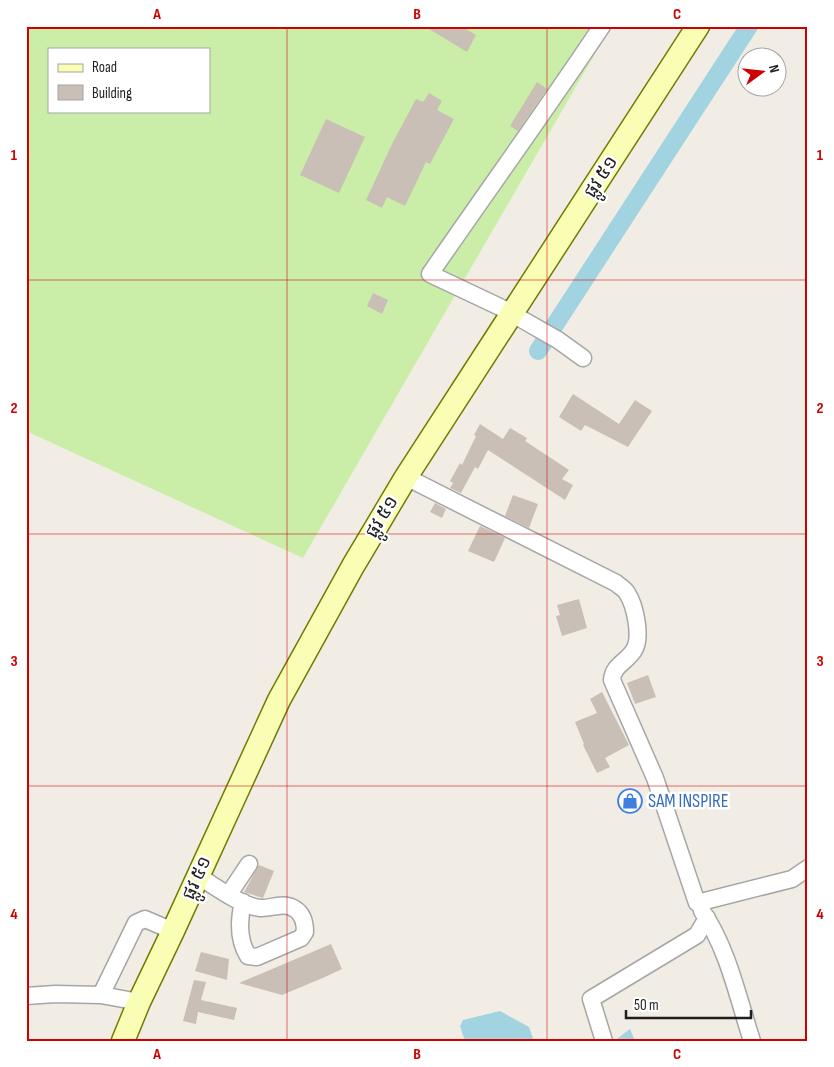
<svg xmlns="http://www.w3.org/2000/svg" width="834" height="1067" viewBox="0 0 834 1067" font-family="'Sofia Sans Condensed','Noto Sans Khmer',sans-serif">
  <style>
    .grass { fill: #caeea7; fill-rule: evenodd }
    .water { fill: #a2d3e1 }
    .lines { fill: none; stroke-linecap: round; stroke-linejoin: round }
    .canal { stroke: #a2d3e1; stroke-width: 18 }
    .building { fill: #c9bfb7 }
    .street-casing { stroke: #a6a6a6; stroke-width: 19 }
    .secondary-casing { stroke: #6f7c00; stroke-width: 25 }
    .street { stroke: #fff; stroke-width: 16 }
    .secondary { stroke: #fafeb5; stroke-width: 22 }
    .grid { fill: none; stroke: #ce0001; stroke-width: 1; stroke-opacity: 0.55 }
    .labels { text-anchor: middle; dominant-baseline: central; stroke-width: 5; stroke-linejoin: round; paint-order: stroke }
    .street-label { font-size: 19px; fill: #1f1f1f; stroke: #fff }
    .shop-label { font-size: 19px; fill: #366cbe; stroke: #fff; text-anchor: start }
    .neatline { fill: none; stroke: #ce0001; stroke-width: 2 }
    .grid-label { font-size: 16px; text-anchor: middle; font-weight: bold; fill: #ce0001 }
  </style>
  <rect width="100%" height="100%" fill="#f1ede5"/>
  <path class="grass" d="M26,26H611L303,558L26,431ZM49,49H209V111H49Z"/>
  <path class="water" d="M500,1011L529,1027L534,1041H465L460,1026L463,1020Z
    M630,1029L635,1041H614Z"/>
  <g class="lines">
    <path class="canal" d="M538,351L749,26"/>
  </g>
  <path class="building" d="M424,26H461L476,35L467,52Z
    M537,82L547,89L518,131L510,126Z
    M429,93L442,101L437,110L454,119L430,164L426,162L405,206L387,197L382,208L366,200L392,144L416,99L423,102Z
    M326,119L365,137L339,193L300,175Z
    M373,293L388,300L382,314L367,306Z
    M573,394L619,424L635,400L652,411L628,447L585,425L581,431L559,417Z
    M480,424L503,439L510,428L527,438L525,441L569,470L562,479L573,485L565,500L488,450L478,469L475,467L461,493L450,488L453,483L450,481L460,463L462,465L476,436L474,435Z
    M513,495L538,504L529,528L505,516Z
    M435,503L446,509L442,518L430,512Z
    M480,526L505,538L494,562L468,551Z
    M579,599L587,628L562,636L556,616L560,615L557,605Z
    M648,675L656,697L635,704L627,683Z
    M602,692L629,745L605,758L610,767L597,773L583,745L584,744L575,722L597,713L590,699Z
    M259,865L274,871L263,898L244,892Z
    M331,944L342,969L325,977L282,995L239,983Z
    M201,952L229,959L227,980L195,971Z
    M194,980L206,982L201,1000L237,1008L234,1020L198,1012L196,1024L183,1021Z"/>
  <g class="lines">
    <g class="street-casing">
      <path id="street" d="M583,358L558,340L502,308L430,274C487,191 546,110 602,26
        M406,477L616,583C619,586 625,589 627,593C635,605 642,637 634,650C627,662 613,665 612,680L655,778L697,903L792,879L808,868
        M198,876C215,886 241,906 260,908C272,909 284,901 295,909C303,914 305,923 305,932L301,938L257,957L248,956C238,940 239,919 243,902
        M229,894L249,864
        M702,911C728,949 738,998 752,1041
        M101,995L136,923L145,919L173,931
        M26,996L55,994L101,995L139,1002
        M604,1041L591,999L697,935L707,918"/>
    </g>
    <g class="secondary-casing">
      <path id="secondary" d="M123,1041L139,1002L173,931L279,700L353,566L406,477L698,26"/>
    </g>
    <use href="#street" class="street"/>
    <use href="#secondary" class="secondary"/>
  </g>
  <path class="grid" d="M287,26V1041M547,26V1041M26,280H808M26,534H808M26,786H808"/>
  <defs>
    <g id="shop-ring" transform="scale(1.25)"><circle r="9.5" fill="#fff" stroke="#3f7fe0" stroke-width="1.5"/><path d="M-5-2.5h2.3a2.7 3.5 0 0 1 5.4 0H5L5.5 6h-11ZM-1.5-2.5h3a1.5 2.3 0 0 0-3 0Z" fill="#3f7fe0"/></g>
  </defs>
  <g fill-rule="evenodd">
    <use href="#shop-ring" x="630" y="801"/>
  </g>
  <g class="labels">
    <g class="street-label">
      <text transform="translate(601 177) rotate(-57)">ផ្លូវ ៥១</text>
      <text transform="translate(382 517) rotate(-59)">ផ្លូវ ៥១</text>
      <text transform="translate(197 878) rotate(-66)">ផ្លូវ ៥១</text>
    </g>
    <g class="shop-label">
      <text x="648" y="801">SAM INSPIRE</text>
    </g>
  </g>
  <rect width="834" height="1067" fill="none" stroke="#ffffff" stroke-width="55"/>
  <rect x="48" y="48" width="162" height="65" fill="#ffffff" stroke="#a5a5a5"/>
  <rect x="58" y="64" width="25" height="8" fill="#fafeb5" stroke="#a5a5a5"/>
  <text x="92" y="72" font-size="15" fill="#1f1f1f">Road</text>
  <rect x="58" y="85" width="25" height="15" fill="#c9bfb7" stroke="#a5a5a5"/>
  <text x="92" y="98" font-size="15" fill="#1f1f1f">Building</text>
  <g transform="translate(762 72) rotate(75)"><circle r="24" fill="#ffffff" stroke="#a5a5a5"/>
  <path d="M0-4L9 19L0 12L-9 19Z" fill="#ce0001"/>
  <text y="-8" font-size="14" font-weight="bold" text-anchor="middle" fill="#1f1f1f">N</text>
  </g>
  <path d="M626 1010v8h125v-8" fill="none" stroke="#1f1f1f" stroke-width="2.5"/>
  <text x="634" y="1010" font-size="15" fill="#1f1f1f" stroke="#ffffff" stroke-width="4" paint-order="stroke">50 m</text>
  <rect x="28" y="28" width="778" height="1012" class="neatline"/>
  <g class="grid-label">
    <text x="157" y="19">A</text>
    <text x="417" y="19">B</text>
    <text x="677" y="19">C</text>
    <text x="14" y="160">1</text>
    <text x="820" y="160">1</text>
    <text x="14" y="413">2</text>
    <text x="820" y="413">2</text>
    <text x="14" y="666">3</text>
    <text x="820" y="666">3</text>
    <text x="14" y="919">4</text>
    <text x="820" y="919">4</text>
    <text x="157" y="1059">A</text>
    <text x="417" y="1059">B</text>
    <text x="677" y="1059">C</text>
  </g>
</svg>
